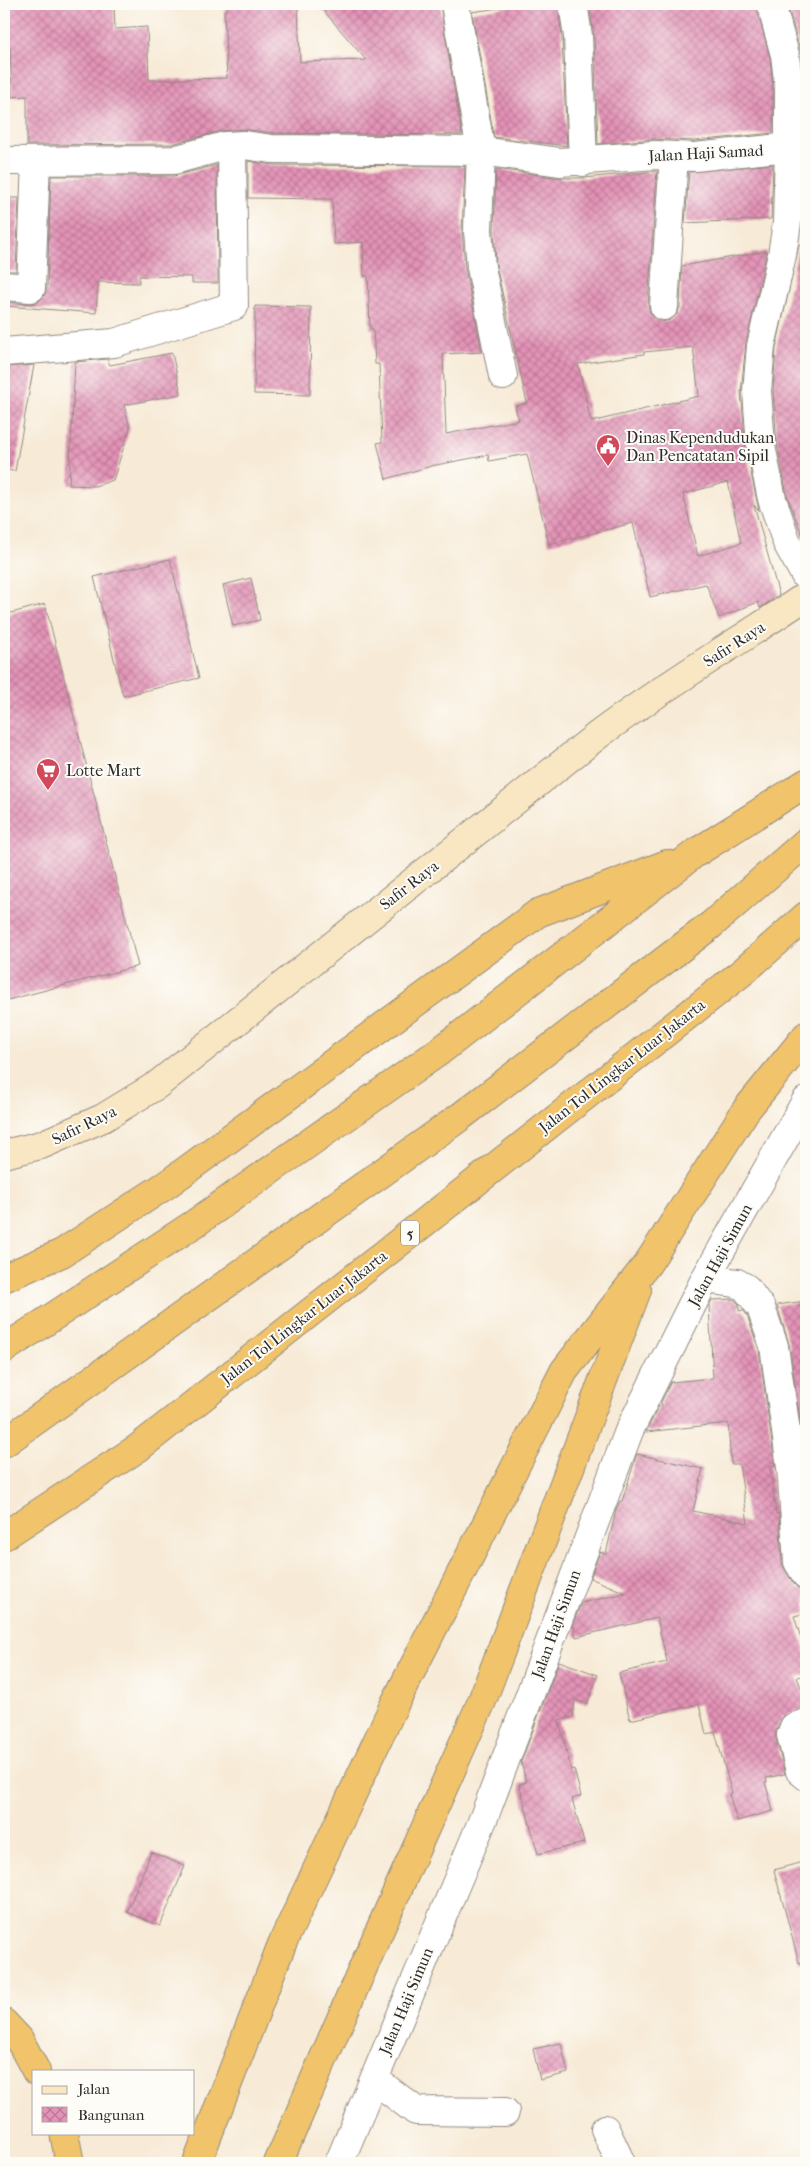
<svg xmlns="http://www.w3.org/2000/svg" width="810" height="2167" viewBox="0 0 810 2167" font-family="'IM FELL French Canon',serif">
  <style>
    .building { fill: url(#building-cross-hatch); fill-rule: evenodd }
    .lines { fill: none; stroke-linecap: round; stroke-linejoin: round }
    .street-casing { stroke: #918a80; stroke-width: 30 }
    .secondary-casing { stroke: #918a80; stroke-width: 30 }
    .highway-casing { stroke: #918a80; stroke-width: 30 }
    .street { stroke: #fff; stroke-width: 28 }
    .secondary { stroke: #f9e7c3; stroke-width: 28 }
    .highway { stroke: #f1c36a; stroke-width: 28 }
    .labels { text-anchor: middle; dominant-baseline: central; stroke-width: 4; stroke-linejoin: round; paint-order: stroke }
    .shield { fill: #fdfcf7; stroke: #6a6a68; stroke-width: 1 }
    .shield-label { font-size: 15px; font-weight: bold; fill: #2b2b2b }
    .street-label { font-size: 16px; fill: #2b2b2b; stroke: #fdfcf7 }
    .poi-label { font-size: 16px; fill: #2b2b2b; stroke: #fdfcf7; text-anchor: start }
  </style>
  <defs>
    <pattern id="building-cross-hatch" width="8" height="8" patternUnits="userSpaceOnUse" patternTransform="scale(1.25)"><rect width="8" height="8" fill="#e493b7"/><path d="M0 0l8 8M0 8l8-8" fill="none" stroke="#b97895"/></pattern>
  </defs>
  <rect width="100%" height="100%" fill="#fdfcf7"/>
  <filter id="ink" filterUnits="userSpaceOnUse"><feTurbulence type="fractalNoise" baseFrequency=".02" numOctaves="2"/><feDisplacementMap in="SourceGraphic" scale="10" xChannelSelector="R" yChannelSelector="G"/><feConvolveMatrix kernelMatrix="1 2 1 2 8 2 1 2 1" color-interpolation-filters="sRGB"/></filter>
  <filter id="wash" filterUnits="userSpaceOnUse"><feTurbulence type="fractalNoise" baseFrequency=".0096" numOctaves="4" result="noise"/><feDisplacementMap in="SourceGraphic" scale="20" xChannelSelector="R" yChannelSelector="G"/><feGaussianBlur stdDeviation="1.12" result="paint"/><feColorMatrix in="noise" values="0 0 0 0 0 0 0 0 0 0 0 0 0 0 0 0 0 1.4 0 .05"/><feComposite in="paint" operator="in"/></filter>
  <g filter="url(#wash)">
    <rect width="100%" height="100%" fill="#f7ead6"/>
    <g id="blocks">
      <path class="building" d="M39,4H114L115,29L147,27L149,80L227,78L224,10H227V4H298L300,62L366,60L318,4H440L462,135L273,133L243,129L221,131L172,144L27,145V96L12,97L10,48H4V6Z
        M526,4H558L562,38L567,146L494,137L472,12Z
        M589,4H756L770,58L773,89V133L695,141L654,139L598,144L594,35Z
        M787,4H801L806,20V139H805V86L801,53Z
        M248,161L272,165L465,166L462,230L465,268L482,352L443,354L446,434L519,420L515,406L527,403L496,265L494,230L496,169L561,178H584L657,171L648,305L650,313L656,319L662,322L670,320L677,314L680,307L682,266L767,251L746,343L741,392L746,449L759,511L754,505L779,595L760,608L758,602L719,618L706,584L650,597L633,523L549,544L527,454L489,461L488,455L431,466L386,479L377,443L382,442L379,364H375L373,329H370L368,276H364L363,242L334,244L332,199L248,198ZM693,347L699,396L591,422L578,364L644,354V352ZM728,482L741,543L698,556L683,494Z
        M773,164L771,219L685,223L689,172Z
        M217,165L218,283H192V277L139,276V283L98,282L96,313L4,306V302L30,304L38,302L44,296L47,289L51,176H174Z
        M4,198H19L16,271H4Z
        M806,244V545L787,495L777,444L773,391L776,348L799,245Z
        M255,306L311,307L310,395L254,394Z
        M172,353L181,394L124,405L130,428L113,480L95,486L69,485L75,362L107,359L110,365Z
        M34,365L15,471L4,470V367Z
        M170,559L199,678L123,696L94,577Z
        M251,578L260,620L233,626L223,585Z
        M45,604L138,966L4,1001V615Z
        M734,1299L739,1304V1311L743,1310L747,1315L759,1350L775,1466L770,1467L776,1514L779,1513L782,1564L793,1583L798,1588L805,1590L806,1597V1613L794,1616L806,1654V1675L797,1677L806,1701V1708L783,1716L776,1730V1739L785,1774L766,1778L767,1782H765L773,1811L737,1821L729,1794L732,1793L715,1732L706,1734L699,1704L630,1720L619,1673L667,1662L657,1618L576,1637L573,1624L581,1603L626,1593L590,1578L600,1552L606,1554L616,1510L620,1501H622L637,1454L703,1469L693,1511L748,1523L739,1464H731L728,1423L646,1432L659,1406L662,1405L661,1402L671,1382L713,1378L709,1306L712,1300Z
        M806,1301V1462L789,1344L777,1305Z
        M559,1661L598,1675L587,1704L575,1700L573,1717L559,1720L571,1770L574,1769L581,1796L572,1799L584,1843L538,1854L519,1784L526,1782L521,1762Z
        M151,1852L185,1866L160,1926L127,1912Z
        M806,1861V1962L799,1963L774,1870Z
        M561,2043L568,2073L540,2080L533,2049Z"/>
    </g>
  </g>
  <g filter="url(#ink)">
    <use href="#blocks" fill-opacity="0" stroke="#918a80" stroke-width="1"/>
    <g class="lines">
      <g class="street-casing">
        <path id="street" d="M455,4L481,151L478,230L481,267L503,376
          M573,4L578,36L583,162
          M771,4L785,55L789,88V147L787,223L782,255L761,346L757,391L761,446L772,499L787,543L806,577
          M4,161L174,160L225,146L244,145L272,149L481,151L560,162L655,155L695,157L789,147
          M4,286L31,288L36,161
          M664,306L674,156
          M4,352L114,343L234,306L232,146
          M705,1279L737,1283L746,1288L761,1308L774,1346L791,1467L798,1562L806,1575
          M806,1723L794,1727L791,1735L800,1771L806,1776
          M374,2079L416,2111L505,2112
          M605,2129L621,2163
          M339,2163L484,1817L629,1431L705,1279L806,1101"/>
      </g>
      <g class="secondary-casing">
        <path id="secondary" d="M4,1154L41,1145L103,1118L157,1085L598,735C665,685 737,643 806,596"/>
      </g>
      <g class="highway-casing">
        <path id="highway" d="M4,1278L62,1253L166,1185L538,913L667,864
          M4,1349L194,1224L440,1051L694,854L806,783
          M4,1443L460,1117L711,925L806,842
          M4,1536L138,1448L745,970L806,916
          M4,2023L19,2039L36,2071
          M64,2133L70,2163
          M197,2163L282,1944L395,1703L564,1371L648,1263L746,1110L806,1036
          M278,2163L366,1961L482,1701L637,1290"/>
      </g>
      <use href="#street" class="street"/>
      <use href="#secondary" class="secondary"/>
      <use href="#highway" class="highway"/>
    </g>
  </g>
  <defs>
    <g id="civic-pin" transform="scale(1.25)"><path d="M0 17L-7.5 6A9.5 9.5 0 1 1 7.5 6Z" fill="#d1495b" stroke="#fdfcf7"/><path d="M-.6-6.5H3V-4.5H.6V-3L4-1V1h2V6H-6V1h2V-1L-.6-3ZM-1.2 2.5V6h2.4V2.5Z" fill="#fff"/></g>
    <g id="supermarket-pin" transform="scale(1.25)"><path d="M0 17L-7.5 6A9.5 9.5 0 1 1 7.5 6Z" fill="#d1495b" stroke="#fdfcf7"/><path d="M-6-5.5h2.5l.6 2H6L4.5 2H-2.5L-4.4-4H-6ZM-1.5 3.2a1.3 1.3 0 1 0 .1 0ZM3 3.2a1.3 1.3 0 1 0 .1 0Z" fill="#fff"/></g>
  </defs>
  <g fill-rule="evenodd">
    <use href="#civic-pin" x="608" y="446"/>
    <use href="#supermarket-pin" x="48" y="770"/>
  </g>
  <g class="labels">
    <rect class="shield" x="401" y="1220.5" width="18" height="25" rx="4"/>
    <g class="shield-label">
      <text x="410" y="1233">5</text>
    </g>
    <g class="street-label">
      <text transform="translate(706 153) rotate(-3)">Jalan Haji Samad</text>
      <text transform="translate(734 644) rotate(-33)">Safir Raya</text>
      <text transform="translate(409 885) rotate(-38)">Safir Raya</text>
      <text transform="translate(622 1066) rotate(-38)">Jalan Tol Lingkar Luar Jakarta</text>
      <text transform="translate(84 1125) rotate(-26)">Safir Raya</text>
      <text transform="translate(720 1255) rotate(-61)">Jalan Haji Simun</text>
      <text transform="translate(304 1317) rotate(-38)">Jalan Tol Lingkar Luar Jakarta</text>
      <text transform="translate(556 1624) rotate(-70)">Jalan Haji Simun</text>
      <text transform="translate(406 2001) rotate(-67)">Jalan Haji Simun</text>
    </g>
    <g class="poi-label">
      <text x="626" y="437">Dinas Kependudukan<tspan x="626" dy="18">Dan Pencatatan Sipil</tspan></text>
      <text x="66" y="770">Lotte Mart</text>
    </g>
  </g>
  <rect width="810" height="2167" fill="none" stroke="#fdfcf7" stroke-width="20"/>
  <rect x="32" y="2070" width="162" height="65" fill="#fdfcf7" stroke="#a9a8a5"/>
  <rect x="42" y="2086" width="25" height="8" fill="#f9e7c3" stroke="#a9a8a5"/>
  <text x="78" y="2094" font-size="15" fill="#2b2b2b">Jalan</text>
  <rect x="42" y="2107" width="25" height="15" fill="url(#building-cross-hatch)" stroke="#a9a8a5"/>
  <text x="78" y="2120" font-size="15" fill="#2b2b2b">Bangunan</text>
</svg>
